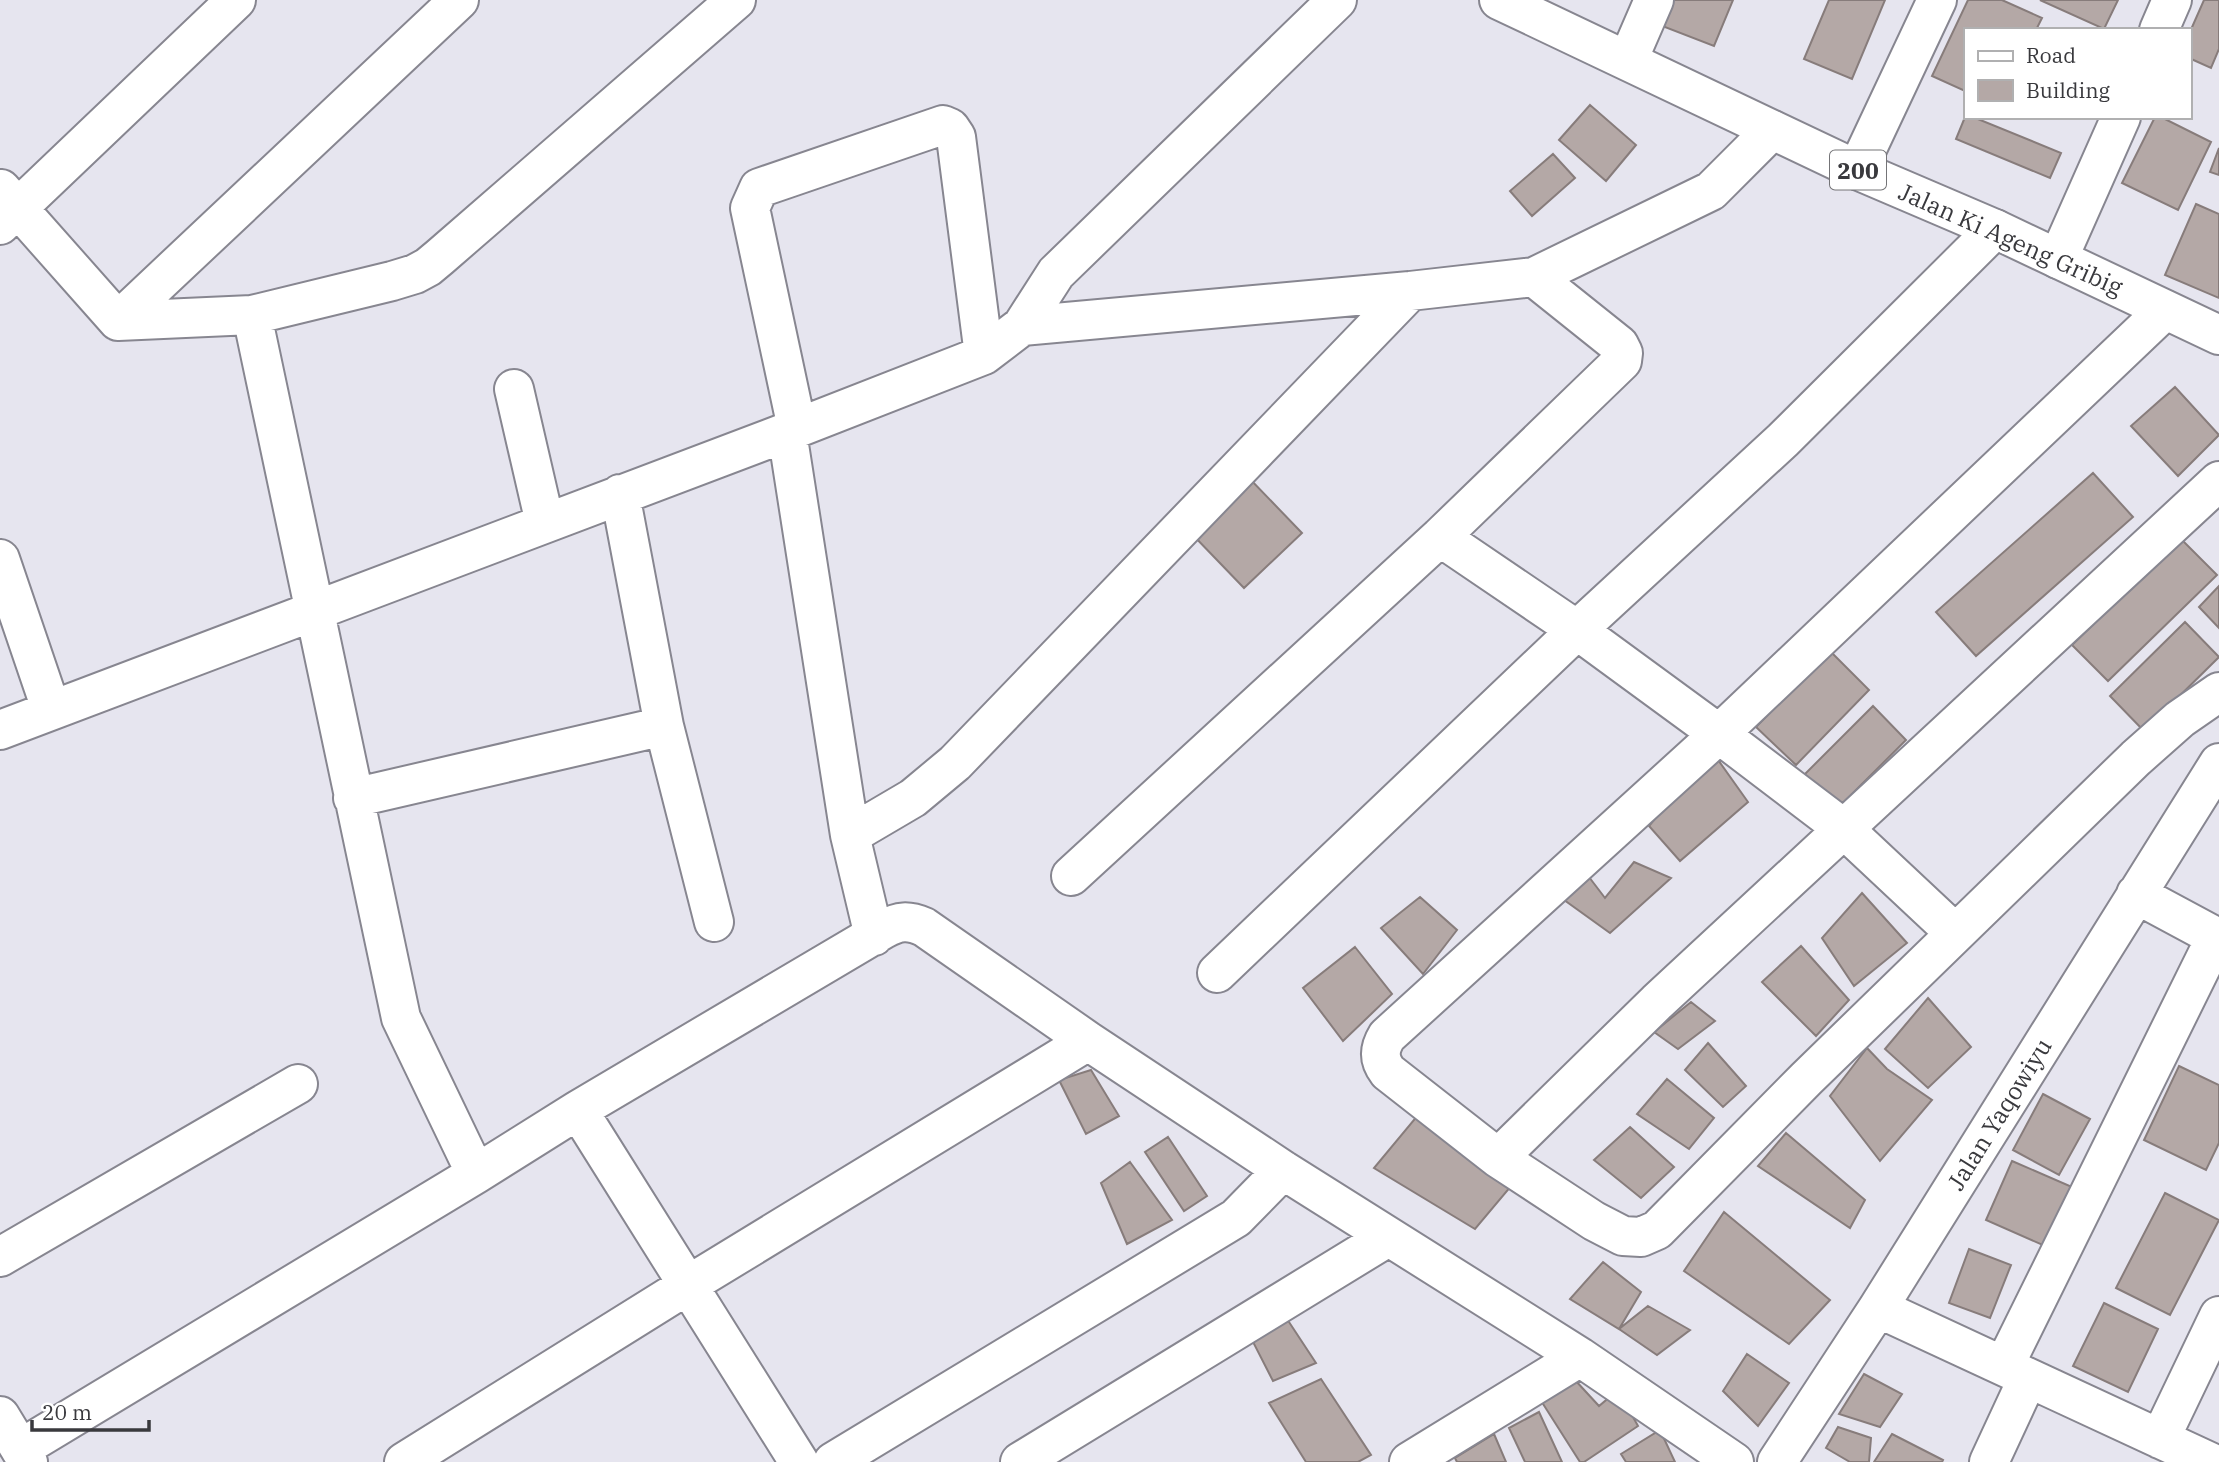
<svg xmlns="http://www.w3.org/2000/svg" width="2219" height="1462" viewBox="0 0 2219 1462" font-family="'IBM Plex Serif',serif">
  <style>
    .building { fill: #b4a8a6; stroke: #877c7b; stroke-width: 2 }
    .lines { fill: none; stroke-linecap: round; stroke-linejoin: round }
    .minor-casing { stroke: #878690; stroke-width: 42 }
    .major-casing { stroke: #878690; stroke-width: 42 }
    .minor { stroke: #fff; stroke-width: 38 }
    .major { stroke: #fff; stroke-width: 38 }
    .labels { text-anchor: middle; dominant-baseline: central; stroke-width: 5; stroke-linejoin: round; paint-order: stroke }
    .shield { fill: #fff; stroke: #747477; stroke-width: 2 }
    .shield-label { font-size: 23px; font-weight: bold; fill: #39393d }
    .street-label { font-size: 24px; fill: #39393d; stroke: #fff }
  </style>
  <rect width="100%" height="100%" fill="#e6e5ef"/>
  <path class="building" d="M1667,0H1733L1714,46L1657,24Z
    M1829,0H1885L1852,79L1804,59Z
    M1968,0H2002L2042,18L2036,30H1965V91L1932,76Z
    M2040,0H2118L2104,29Z
    M2204,0H2219V49L2211,68L2189,58V34Z
    M1590,105L1636,145L1606,181L1559,140Z
    M1965,117H1973L2061,153L2050,178L1956,139Z
    M2155,117H2161L2211,142L2178,210L2122,183Z
    M2219,148V175L2210,172Z
    M1553,154L1575,178L1532,216L1510,191Z
    M2196,204L2219,214V298L2165,275Z
    M2175,387L2219,435L2178,476L2131,426Z
    M2093,473L2133,517L1976,656L1936,612Z
    M1248,477L1302,533L1244,588L1190,532Z
    M2181,539L2217,575L2108,681L2072,645Z
    M2219,586V628L2199,607Z
    M2185,622L2219,657L2144,731L2110,696Z
    M1830,651L1869,690L1796,765L1756,727Z
    M1873,706L1906,740L1834,812L1801,778Z
    M1711,750L1748,802L1680,861L1649,826Z
    M1634,862L1671,878L1610,933L1560,897L1589,877L1605,898Z
    M1862,893L1907,943L1854,986L1822,938Z
    M1420,897L1457,930L1423,974L1381,928Z
    M1801,946L1849,1000L1816,1036L1762,982Z
    M1355,947L1392,994L1343,1041L1303,988Z
    M1928,998L1971,1047L1928,1088L1885,1049Z
    M1691,1002L1715,1021L1678,1049L1654,1032Z
    M1708,1043L1746,1086L1723,1107L1685,1070Z
    M1867,1048L1887,1069L1932,1100L1880,1161L1830,1096Z
    M2179,1066L2219,1085V1143L2206,1170L2144,1140Z
    M1091,1070L1119,1116L1086,1134L1059,1080Z
    M1667,1079L1714,1118L1689,1149L1637,1114Z
    M2043,1094L2090,1119L2059,1175L2013,1150Z
    M1418,1115L1512,1185L1475,1229L1374,1168Z
    M1630,1127L1674,1167L1641,1198L1594,1160Z
    M1786,1133L1865,1200L1850,1228L1758,1166Z
    M1168,1137L1207,1196L1184,1211L1145,1152Z
    M2012,1161L2072,1187L2045,1246L1986,1220Z
    M1130,1162L1172,1220L1127,1244L1101,1183Z
    M2165,1193L2219,1220L2170,1315L2116,1288Z
    M1724,1212L1830,1300L1789,1344L1684,1271Z
    M1969,1249L2011,1265L1990,1318L1949,1303Z
    M1603,1262L1641,1292L1619,1329L1570,1299Z
    M2104,1303L2158,1329L2128,1392L2073,1366Z
    M1648,1306L1690,1330L1657,1355L1619,1329Z
    M1287,1319L1316,1363L1273,1381L1252,1340Z
    M1747,1354L1789,1383L1758,1426L1723,1391Z
    M1864,1374L1902,1394L1880,1427L1839,1414Z
    M1321,1379L1371,1455L1358,1462H1306L1269,1403Z
    M1575,1380L1599,1406L1618,1390L1638,1426L1584,1462H1580L1538,1396Z
    M1539,1412L1562,1462H1525L1509,1428Z
    M1838,1427L1871,1438L1869,1462H1850L1826,1448Z
    M1660,1430L1675,1462H1626L1621,1454Z
    M1494,1434L1506,1462H1457L1455,1458Z
    M1892,1434L1943,1460L1942,1462H1874Z"/>
  <g class="lines">
    <g class="minor-casing">
      <path id="minor" d="M2159,30L2172,0
        M1628,60L1654,0
        M1857,170L1937,0
        M1,189L118,321
        M0,225L236,0
        M2058,259L2121,117
        M2165,310L1719,734L1387,1036C1379,1049 1378,1059 1388,1072L1498,1158L1594,1221L1623,1236L1641,1237L1657,1230L1806,1079L2136,758L2180,719L2219,692
        M252,315L401,1018L476,1174
        M118,321L252,315L392,281L415,274L428,267L440,257L736,0
        M118,321L459,0
        M1022,326L1056,273L1337,0
        M514,389L545,523
        M797,428L750,208L759,188L943,125L950,128L956,137L984,355
        M787,432L850,835L874,936
        M620,494L664,726L714,922
        M1440,537L1577,630L1719,734L1844,829L1955,933
        M0,559L51,709
        M0,730L787,432L984,355L1022,326L1410,291L1534,277L1711,191L1772,130
        M353,798L664,726
        M850,835L913,798L955,763L1410,291
        M1071,876L1440,537L1622,361L1623,353L1619,345L1534,277
        M1217,973L1577,630L1783,440L1995,229
        M578,1110L799,1462
        M1498,1158L1657,1002L2219,481
        M0,1257L298,1084
        M1878,1308L2210,1462
        M2004,1366L2216,937L2136,894
        M0,1416L28,1462
        M2160,1439L2219,1316
        M20,1449L476,1174L578,1110L884,929C899,921 908,920 924,927L1088,1041L1283,1170L1580,1357L1734,1462
        M404,1462L688,1285L1088,1041
        M833,1462L1236,1218L1283,1170
        M1020,1462L1388,1237
        M1409,1462L1580,1357
        M1777,1462L1878,1308L2219,763
        M1989,1462L2028,1378"/>
    </g>
    <g class="major-casing">
      <path id="major" d="M1499,0L1857,170L1995,229L2219,335"/>
    </g>
    <use href="#minor" class="minor"/>
    <use href="#major" class="major"/>
  </g>
  <g class="labels">
    <rect class="shield" x="1830" y="150.5" width="56" height="39" rx="5"/>
    <g class="shield-label">
      <text x="1858" y="170">200</text>
    </g>
    <g class="street-label">
      <text transform="translate(2011 239) rotate(24)">Jalan Ki Ageng Gribig</text>
      <text transform="translate(1999 1114) rotate(-58)">Jalan Yaqowiyu</text>
    </g>
  </g>
  <rect x="1964" y="28" width="228" height="91" fill="#ffffff" stroke="#b0b0b1" stroke-width="2"/>
  <rect x="1978" y="51" width="35" height="10" fill="#ffffff" stroke="#b0b0b1" stroke-width="2"/>
  <text x="2026" y="63" font-size="21" fill="#39393d">Road</text>
  <rect x="1978" y="80" width="35" height="21" fill="#b4a8a6" stroke="#b0b0b1" stroke-width="2"/>
  <text x="2026" y="98" font-size="21" fill="#39393d">Building</text>
  <path d="M32 1420v10h117v-10" fill="none" stroke="#39393d" stroke-width="3.5"/>
  <text x="42" y="1420" font-size="21" fill="#39393d" stroke="#ffffff" stroke-width="5" paint-order="stroke">20 m</text>
</svg>
